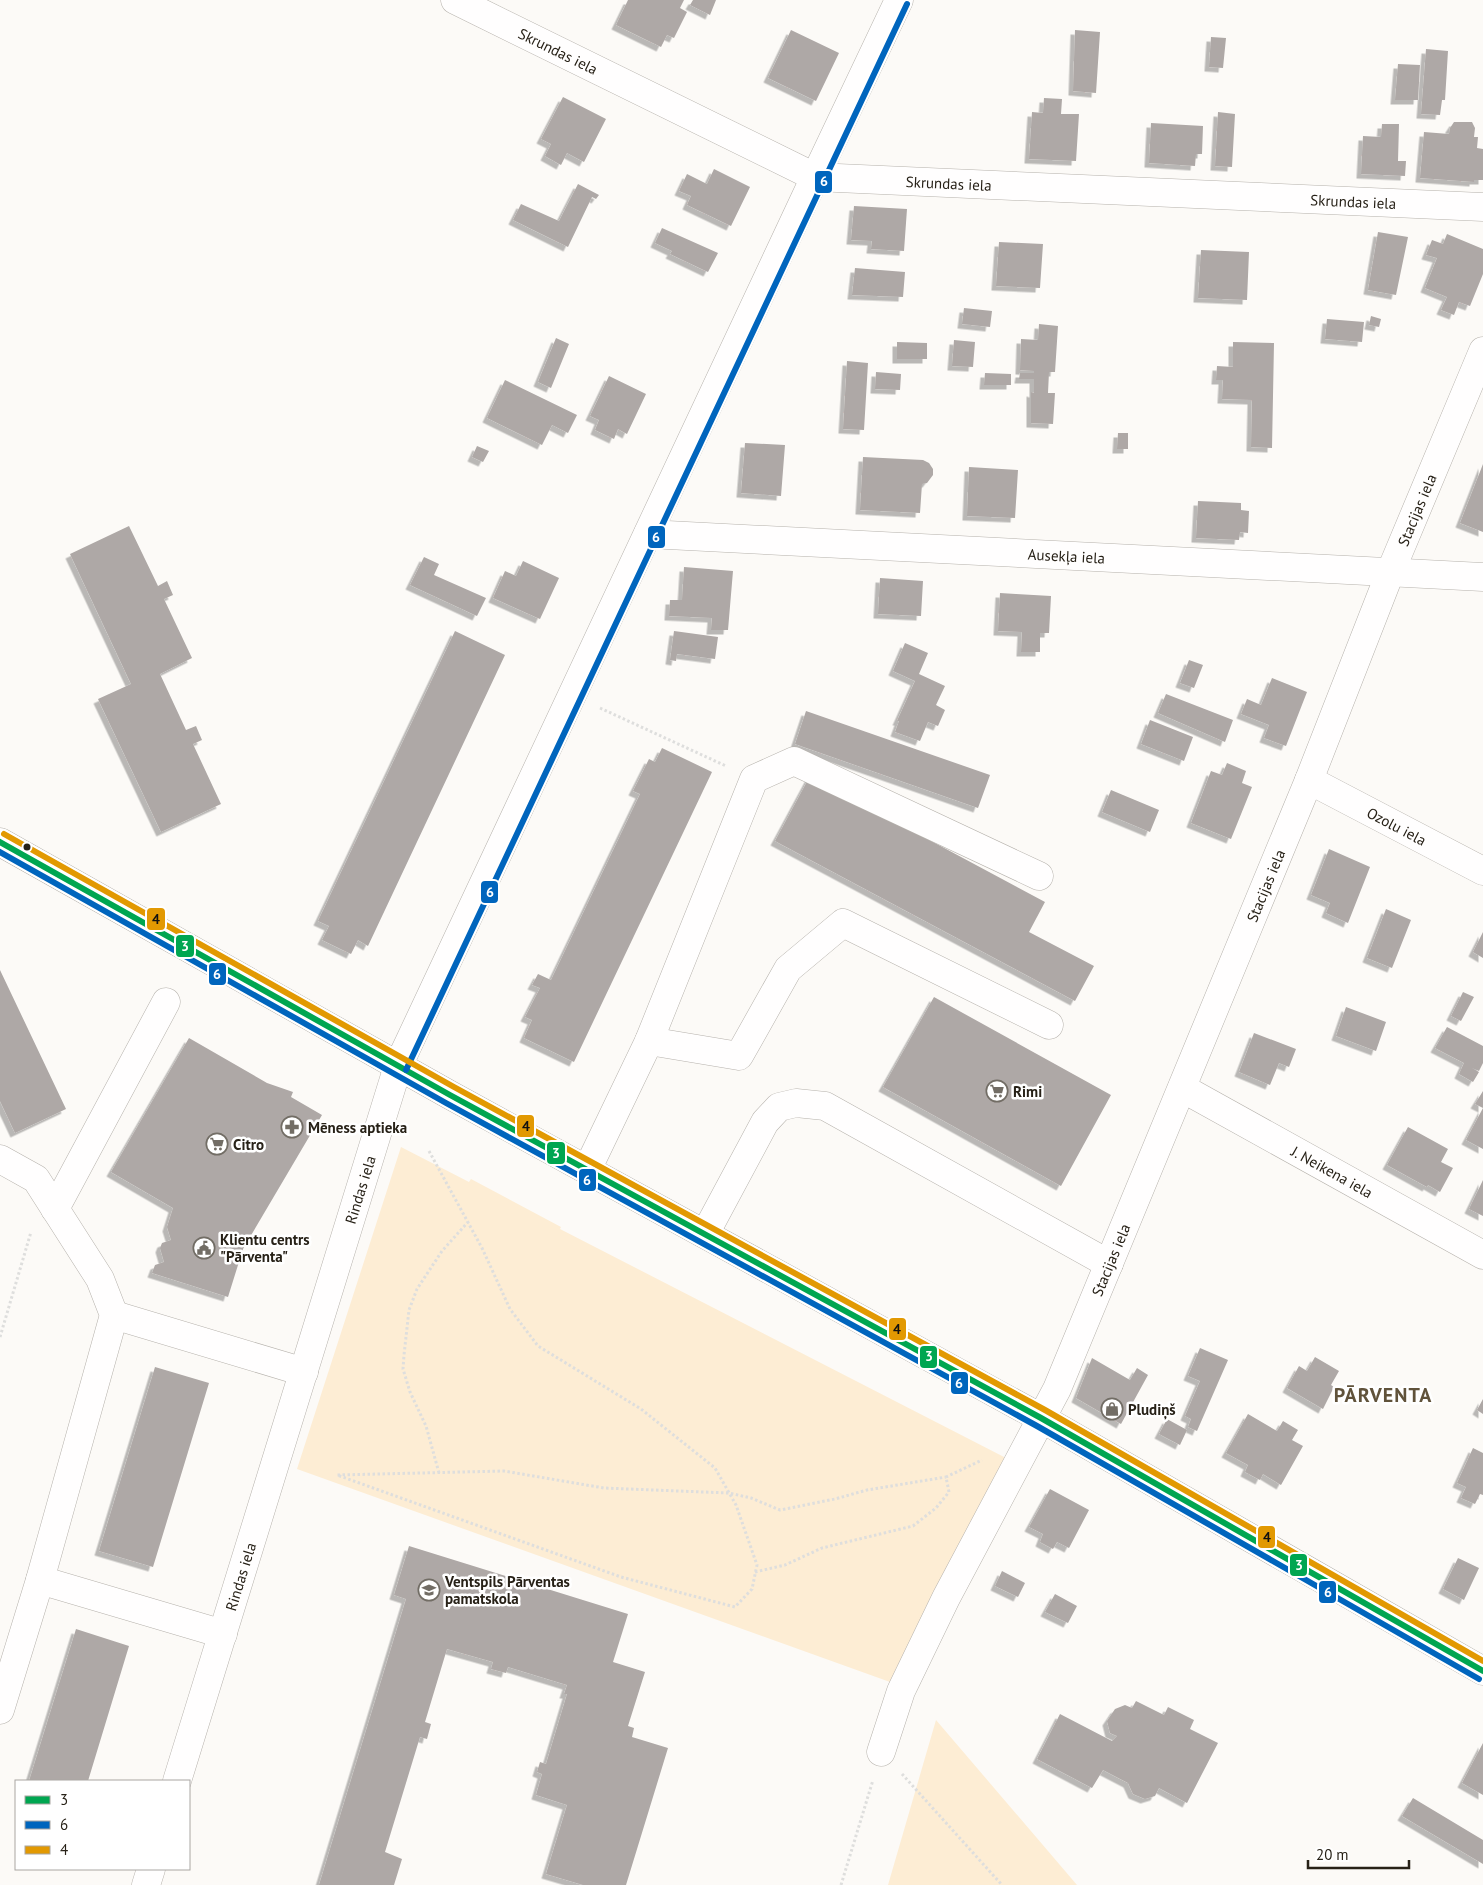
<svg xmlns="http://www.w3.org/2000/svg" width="1483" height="1885" viewBox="0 0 1483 1885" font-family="'PT Sans',sans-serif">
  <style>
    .green { fill: #fdedd4 }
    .building { fill: #aea8a6; filter: url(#shadow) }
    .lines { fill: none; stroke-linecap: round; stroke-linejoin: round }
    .minor-casing { stroke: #b6b2ac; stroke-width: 29 }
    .path { stroke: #dededd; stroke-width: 3; stroke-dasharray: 2.5 2.5; stroke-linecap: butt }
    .minor { stroke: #fffefe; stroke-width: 28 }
    .bus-1-casing { stroke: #fff; stroke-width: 10 }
    .bus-2-casing { stroke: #fff; stroke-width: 10 }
    .bus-3-casing { stroke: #fff; stroke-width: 10 }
    .bus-1 { stroke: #00a651; stroke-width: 6 }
    .bus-2 { stroke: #0065bd; stroke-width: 6 }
    .bus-3 { stroke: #e29902; stroke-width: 6 }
    .bus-dot { fill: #272117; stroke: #fff; stroke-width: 2 }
    .labels { text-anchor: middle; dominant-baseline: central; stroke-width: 5; stroke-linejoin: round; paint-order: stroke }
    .street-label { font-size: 15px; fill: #272117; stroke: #fff }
    .poi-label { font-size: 15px; font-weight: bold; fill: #272117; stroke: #fff; text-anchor: start }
    .district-label { font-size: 20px; font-weight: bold; letter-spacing: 1px; fill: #60523a; stroke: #fff }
    .line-badge { stroke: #fff; stroke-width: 2 }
    .badge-label { font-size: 14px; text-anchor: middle; font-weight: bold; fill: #fff }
    .pale-badge-label { font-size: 14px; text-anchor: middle; font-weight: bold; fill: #111 }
  </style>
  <defs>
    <filter id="shadow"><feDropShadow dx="-4.5" dy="4.5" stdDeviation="0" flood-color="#0004"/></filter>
  </defs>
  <rect width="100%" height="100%" fill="#fcfaf7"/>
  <path class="green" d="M401,1147L469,1182L471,1179L561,1227L560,1229L1006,1458L890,1682L297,1469Z
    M936,1720L1077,1885H888Z"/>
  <path class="building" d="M628,0H684L680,8L687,12L674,38L667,35L661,47L616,25Z
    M693,0H716L710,15L690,5Z
    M791,30L839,53L816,101L768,78Z
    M1075,30L1100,32L1096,93L1073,91Z
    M1211,37L1226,38L1223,68L1209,67Z
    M1426,49L1448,51L1445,100H1442L1440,115L1421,114Z
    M1398,64L1420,65L1418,100H1395Z
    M563,97L606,119L584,162L567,153L561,165L545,156L551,144L541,139Z
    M1044,98L1062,99L1061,114H1079L1076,161L1029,159L1032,112L1043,113Z
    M1218,112L1235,114L1232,167L1215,166Z
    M1454,122H1472L1475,128L1474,137H1478L1477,148L1483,149V180H1474V182L1420,178L1424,132L1449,134L1450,128Z
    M1151,123L1203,126L1202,154H1196L1195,166L1149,163Z
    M1382,124H1399L1398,161H1406L1405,176L1361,174L1363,136L1381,137Z
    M714,169L750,187L731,226L687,205L691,196L679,191L687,174L707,184Z
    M578,184L599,195L596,199L592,197L568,247L513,220L521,204L559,221Z
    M854,206L907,209L904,251L871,249L872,241L851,240Z
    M662,228L718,253L708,272L670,254L672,251L655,243Z
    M1378,232L1408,237L1396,295L1368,290Z
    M1447,234L1483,249V274L1470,306L1459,302L1454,315L1441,310L1447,297L1425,288L1437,258L1426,255L1432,240L1443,244Z
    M999,242L1043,244L1040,288L996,286Z
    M1201,250L1249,252L1247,300L1198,298Z
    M855,268L905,272L903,297L852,295Z
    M964,308L992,311L990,327L962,324Z
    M1371,316L1381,319L1379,327L1369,325Z
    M1327,319L1364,322L1362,342L1325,339Z
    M1039,324L1058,326L1055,372H1049L1048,393H1055L1053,424L1031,423V392L1034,393V379H1019L1020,373H1034V371L1020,370L1021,339L1038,340Z
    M556,338L569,344L551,388L538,382Z
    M954,340L975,342L973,367L952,366Z
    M897,342L927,343V359H897Z
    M1233,342L1274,343L1272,448L1251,447L1252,400L1222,399L1223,380H1216L1217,366L1233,367Z
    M847,361L868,363L864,430L843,429Z
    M876,372L901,374L900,390L875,389Z
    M985,373L1011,374V385H984Z
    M609,376L646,394L627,434L618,429L614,439L595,430L599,420L590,416Z
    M505,380L577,415L568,433L552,425L542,445L487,418Z
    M1118,433H1128V449H1117Z
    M745,443L785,445L781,496L741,493Z
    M477,446L489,451L483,462L472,457Z
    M863,457L923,460L929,463L933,469V475L927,483L922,484L920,513L860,510Z
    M1483,464V532L1460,523Z
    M969,467L1018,470L1015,518L967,516Z
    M1198,501L1241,503V510L1249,511L1248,533L1240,532L1239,540L1196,538Z
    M129,526L158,586L167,581L173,595L164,599L192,658L160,674L186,730L196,726L202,740L193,744L221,804L161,832L98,699L131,684L70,554Z
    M424,557L439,564L434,575L486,598L477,616L410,585Z
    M523,561L559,578L540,619L493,598L505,571L516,576Z
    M684,567L733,571L728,630H711L712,618L669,616L670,600H682Z
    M880,578L923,581L921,616L878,614Z
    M1000,593L1051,596L1049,633H1040V652H1021L1022,632L998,631Z
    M455,631L505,655L368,946L358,940L351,954L322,940L329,926L318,921Z
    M674,631L718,637L715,659L677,654L676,661L670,660Z
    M905,643L928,653L919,674L945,686L936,705L945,710L938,726L928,722L920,741L895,732L899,721H897L915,681L893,671Z
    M1189,660L1203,665L1194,688L1180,683Z
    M1272,678L1307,692L1286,746L1264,738L1269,725L1241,714L1247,699L1261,705Z
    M1166,694L1233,720L1225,742L1158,713Z
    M806,711L990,775L978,808L795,744Z
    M1150,720L1193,737L1184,761L1141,744Z
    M662,748L712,772L574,1062L524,1038L532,1020L525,1017L540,988L532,985L538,974L551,980L640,794L633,791L649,759L655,762Z
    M1227,763L1246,771L1242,783L1252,787L1231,839L1191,823L1211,771L1222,775Z
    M810,776L1045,902L1029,932L1094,966L1075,1001L775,841Z
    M1111,790L1159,810L1150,832L1102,812Z
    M1329,849L1370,867L1348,923L1326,913L1330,903L1311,895Z
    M1386,909L1411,920L1392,968L1367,958Z
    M1483,932V958L1473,952Z
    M0,970L66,1109L15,1133L0,1101Z
    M1463,992L1474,997L1461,1021L1451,1016Z
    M934,997L1111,1095L1061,1186L883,1087Z
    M1346,1007L1386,1022L1376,1051L1336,1036Z
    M1447,1027L1483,1046V1063L1479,1071L1472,1068L1479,1072L1473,1082L1459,1074L1464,1063L1435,1048Z
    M1254,1033L1296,1049L1289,1067L1279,1063L1270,1085L1239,1072Z
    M189,1038L267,1083L293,1092L291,1097L322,1115L243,1249L228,1297L152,1273L155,1265L164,1262L160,1248L162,1243L171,1240L167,1227L173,1208L111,1172Z
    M1483,1091V1149L1466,1140L1483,1108L1475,1104Z
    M1408,1127L1448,1149L1441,1162L1453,1168L1440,1192L1428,1185L1427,1187L1387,1165Z
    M1483,1180V1216L1469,1209Z
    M1200,1348L1228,1360L1197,1431L1188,1427L1191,1419L1185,1416L1200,1381L1188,1376Z
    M1315,1357L1339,1371L1331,1385L1334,1387L1323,1409L1287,1388L1299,1366L1307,1371Z
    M1092,1358L1130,1380L1137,1368L1148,1375L1121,1424L1076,1398Z
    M155,1367L209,1383L153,1567L99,1551Z
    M1483,1399V1414L1477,1410Z
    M1248,1414L1277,1431L1283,1421L1298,1430L1292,1440L1303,1446L1281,1485L1263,1474L1260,1480L1245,1472L1248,1465L1226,1453Z
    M1167,1419L1187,1430L1180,1445L1159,1434Z
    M1473,1448L1483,1453V1495L1480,1494L1475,1504L1461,1498L1466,1487L1457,1483Z
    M1050,1489L1089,1510L1069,1548L1057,1542L1053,1549L1040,1542L1043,1534L1029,1527Z
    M409,1546L628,1614L613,1662L645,1672L628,1726L634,1728L632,1737L668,1748L626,1885H583L546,1874L567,1805L536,1795L542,1774L537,1772L540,1762L546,1764L567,1694H564L567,1685L508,1667L506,1673L491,1669L493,1662L447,1649L425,1722L431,1724L427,1739L420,1737L385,1852L402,1859L394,1885H319L406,1599L394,1595Z
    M1458,1558L1479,1568L1464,1600L1443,1589Z
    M1002,1571L1025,1583L1018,1597L995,1586Z
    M1055,1594L1077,1606L1068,1623L1045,1612Z
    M76,1629L129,1646L88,1781H29Z
    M1136,1701L1164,1715L1168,1707L1194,1720L1190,1729L1218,1743L1187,1803L1159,1788L1155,1796L1145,1799L1133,1794L1128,1783L1103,1770L1092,1788L1037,1759L1060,1714L1112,1741L1117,1736L1110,1733L1107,1721L1115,1709L1125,1705L1132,1708Z
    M1483,1743V1795L1462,1783Z
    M1413,1798L1483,1840V1864L1402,1816Z"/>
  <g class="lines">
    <g class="minor-casing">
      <g id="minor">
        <path id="s1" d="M455,0L815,177L1483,207"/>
        <path id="s2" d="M648,534L1483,577"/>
        <path id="s3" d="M1309,780L1483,871"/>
        <path d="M0,842L450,1095L1041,1418L1483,1671"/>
        <path d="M649,1041L739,1056L788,969L843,923L1049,1025"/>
        <path id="s4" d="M1182,1088L1483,1255"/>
        <path d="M0,1159L36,1179L100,1279L114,1315L40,1580L0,1710"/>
        <path d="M587,1170L649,1041L754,779L794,761L1039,876"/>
        <path d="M55,1209L166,1002"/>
        <path d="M705,1234L765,1122L779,1107L796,1103L825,1106L1109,1264"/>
        <path d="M114,1315L304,1372"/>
        <path d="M40,1580L223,1634"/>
        <path id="s5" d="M881,1752L901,1691L946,1598L1057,1389L1309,780L1390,573L1483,351"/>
        <path id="s6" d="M177,1781L398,1066L815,177L899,0"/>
        <path d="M146,1885L151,1869"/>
      </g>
    </g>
    <path class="path" d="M600,708L726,766
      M429,1151L482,1248L510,1309L538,1346L641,1409L715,1468L736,1505L757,1565L752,1589L735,1607L621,1577L337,1475L504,1471L604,1488L729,1493L751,1498L780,1510L835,1499L867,1490L946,1477
      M0,1337L31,1232
      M439,1473L426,1426L410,1392L403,1369L404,1355L409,1310L417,1289L442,1251L468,1222
      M755,1572L785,1565L822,1548L913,1526L936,1508L949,1492L946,1477L982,1460
      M902,1774L1002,1885
      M841,1885L873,1780"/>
    <use href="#minor" class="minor"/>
    <g class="bus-1-casing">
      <path id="bus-1" d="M0,842L450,1095L1041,1418L1483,1671"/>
    </g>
    <g class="bus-2-casing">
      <path id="bus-2" d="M0,852L446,1103L1037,1426L1479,1679
        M406,1070L907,4"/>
    </g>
    <g class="bus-3-casing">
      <path id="bus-3" d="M4,834L454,1087L1045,1410L1483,1661"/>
    </g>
    <use href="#bus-1" class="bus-1"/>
    <use href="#bus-2" class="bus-2"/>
    <use href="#bus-3" class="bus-3"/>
  </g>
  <defs>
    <g id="supermarket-ring" transform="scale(1.125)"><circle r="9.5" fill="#fff" stroke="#726d65" stroke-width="1.5"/><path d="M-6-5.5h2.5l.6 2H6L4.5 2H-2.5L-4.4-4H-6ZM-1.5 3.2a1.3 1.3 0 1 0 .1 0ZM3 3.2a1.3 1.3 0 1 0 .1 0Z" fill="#726d65"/></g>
    <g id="pharmacy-ring" transform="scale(1.125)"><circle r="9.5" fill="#fff" stroke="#726d65" stroke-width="1.5"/><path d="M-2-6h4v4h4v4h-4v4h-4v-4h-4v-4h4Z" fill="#726d65"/></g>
    <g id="civic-ring" transform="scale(1.125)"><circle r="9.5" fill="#fff" stroke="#726d65" stroke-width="1.5"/><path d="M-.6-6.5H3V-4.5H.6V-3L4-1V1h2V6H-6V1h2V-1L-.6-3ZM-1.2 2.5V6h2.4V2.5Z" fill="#726d65"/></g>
    <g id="shop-ring" transform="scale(1.125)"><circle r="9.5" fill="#fff" stroke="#726d65" stroke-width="1.5"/><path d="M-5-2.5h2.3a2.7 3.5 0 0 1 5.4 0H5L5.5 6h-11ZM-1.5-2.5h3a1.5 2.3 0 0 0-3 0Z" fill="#726d65"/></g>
    <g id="school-ring" transform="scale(1.125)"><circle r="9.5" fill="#fff" stroke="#726d65" stroke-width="1.5"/><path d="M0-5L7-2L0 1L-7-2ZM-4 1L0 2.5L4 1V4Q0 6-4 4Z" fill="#726d65"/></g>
  </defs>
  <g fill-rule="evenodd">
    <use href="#supermarket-ring" x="997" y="1091"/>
    <use href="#pharmacy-ring" x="292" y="1127"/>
    <use href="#supermarket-ring" x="217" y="1144"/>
    <use href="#civic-ring" x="204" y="1248"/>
    <use href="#shop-ring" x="1112" y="1409"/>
    <use href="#school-ring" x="429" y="1590"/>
  </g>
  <circle class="bus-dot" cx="27" cy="847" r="4.5"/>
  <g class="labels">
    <g class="street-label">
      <text stroke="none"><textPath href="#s1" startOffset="115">Skrundas iela</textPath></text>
      <text stroke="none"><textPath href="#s1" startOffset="535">Skrundas iela</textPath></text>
      <text stroke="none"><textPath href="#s1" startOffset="940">Skrundas iela</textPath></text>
      <text stroke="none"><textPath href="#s5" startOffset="1354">Stacijas iela</textPath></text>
      <text stroke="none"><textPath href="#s2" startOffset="419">Ausekļa iela</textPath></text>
      <text stroke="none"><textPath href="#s3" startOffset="99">Ozolu iela</textPath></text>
      <text stroke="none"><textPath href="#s5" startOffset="949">Stacijas iela</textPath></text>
      <text stroke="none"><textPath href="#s4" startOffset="172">J. Neikena iela</textPath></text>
      <text stroke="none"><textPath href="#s6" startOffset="619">Rindas iela</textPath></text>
      <text stroke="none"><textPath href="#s5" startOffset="544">Stacijas iela</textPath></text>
      <text stroke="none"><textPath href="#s6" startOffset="214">Rindas iela</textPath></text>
    </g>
    <g class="poi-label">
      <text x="1013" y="1091">Rimi</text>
      <text x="308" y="1127">Mēness aptieka</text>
      <text x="233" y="1144">Citro</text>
      <text x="220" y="1239">Klientu centrs<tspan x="220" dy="17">"Pārventa"</tspan></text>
      <text x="1128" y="1409">Pludiņš</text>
      <text x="445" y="1581">Ventspils Pārventas<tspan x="445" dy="17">pamatskola</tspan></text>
    </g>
    <g class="district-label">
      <text x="1383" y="1395">PĀRVENTA</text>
    </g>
  </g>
  <g class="line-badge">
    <rect x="814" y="170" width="19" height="24" rx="5" fill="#0065bd"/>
    <rect x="647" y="525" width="19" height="24" rx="5" fill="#0065bd"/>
    <rect x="480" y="880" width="19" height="24" rx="5" fill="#0065bd"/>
    <rect x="146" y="907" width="20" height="24" rx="5" fill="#e29902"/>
    <rect x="175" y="934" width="20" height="24" rx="5" fill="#00a651"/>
    <rect x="208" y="962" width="19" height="24" rx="5" fill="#0065bd"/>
    <rect x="516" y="1114" width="19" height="24" rx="5" fill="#e29902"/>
    <rect x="546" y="1141" width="20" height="24" rx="5" fill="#00a651"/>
    <rect x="578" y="1168" width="19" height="24" rx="5" fill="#0065bd"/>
    <rect x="888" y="1317" width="19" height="24" rx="5" fill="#e29902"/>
    <rect x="919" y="1345" width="19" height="24" rx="5" fill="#00a651"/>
    <rect x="950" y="1371" width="19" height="24" rx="5" fill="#0065bd"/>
    <rect x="1257" y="1525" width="19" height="24" rx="5" fill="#e29902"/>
    <rect x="1289" y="1553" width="19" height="24" rx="5" fill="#00a651"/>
    <rect x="1318" y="1580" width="19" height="24" rx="5" fill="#0065bd"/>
  </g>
  <g class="badge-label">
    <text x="824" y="186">6</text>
    <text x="656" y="542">6</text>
    <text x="490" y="897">6</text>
    <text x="185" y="951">3</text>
    <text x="217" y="979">6</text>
    <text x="556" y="1158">3</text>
    <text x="587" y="1185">6</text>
    <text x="929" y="1361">3</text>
    <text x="959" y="1388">6</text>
    <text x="1299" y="1570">3</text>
    <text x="1328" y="1597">6</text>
  </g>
  <g class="pale-badge-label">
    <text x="156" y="924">4</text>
    <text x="526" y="1131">4</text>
    <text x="897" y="1334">4</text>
    <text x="1267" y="1542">4</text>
  </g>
  <rect x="15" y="1780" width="175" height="90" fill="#ffffff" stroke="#a9a6a2"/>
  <rect x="25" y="1796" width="25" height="8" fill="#00a651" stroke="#a9a6a2"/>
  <text x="60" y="1805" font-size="15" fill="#272117">3</text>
  <rect x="25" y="1821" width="25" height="8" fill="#0065bd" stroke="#a9a6a2"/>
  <text x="60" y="1830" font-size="15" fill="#272117">6</text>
  <rect x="25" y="1846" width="25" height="8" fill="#e29902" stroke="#a9a6a2"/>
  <text x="60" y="1855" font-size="15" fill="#272117">4</text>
  <path d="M1308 1860v8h101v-8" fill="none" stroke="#272117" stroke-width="2.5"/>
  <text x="1316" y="1860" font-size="15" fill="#272117" stroke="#ffffff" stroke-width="4" paint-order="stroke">20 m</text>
</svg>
